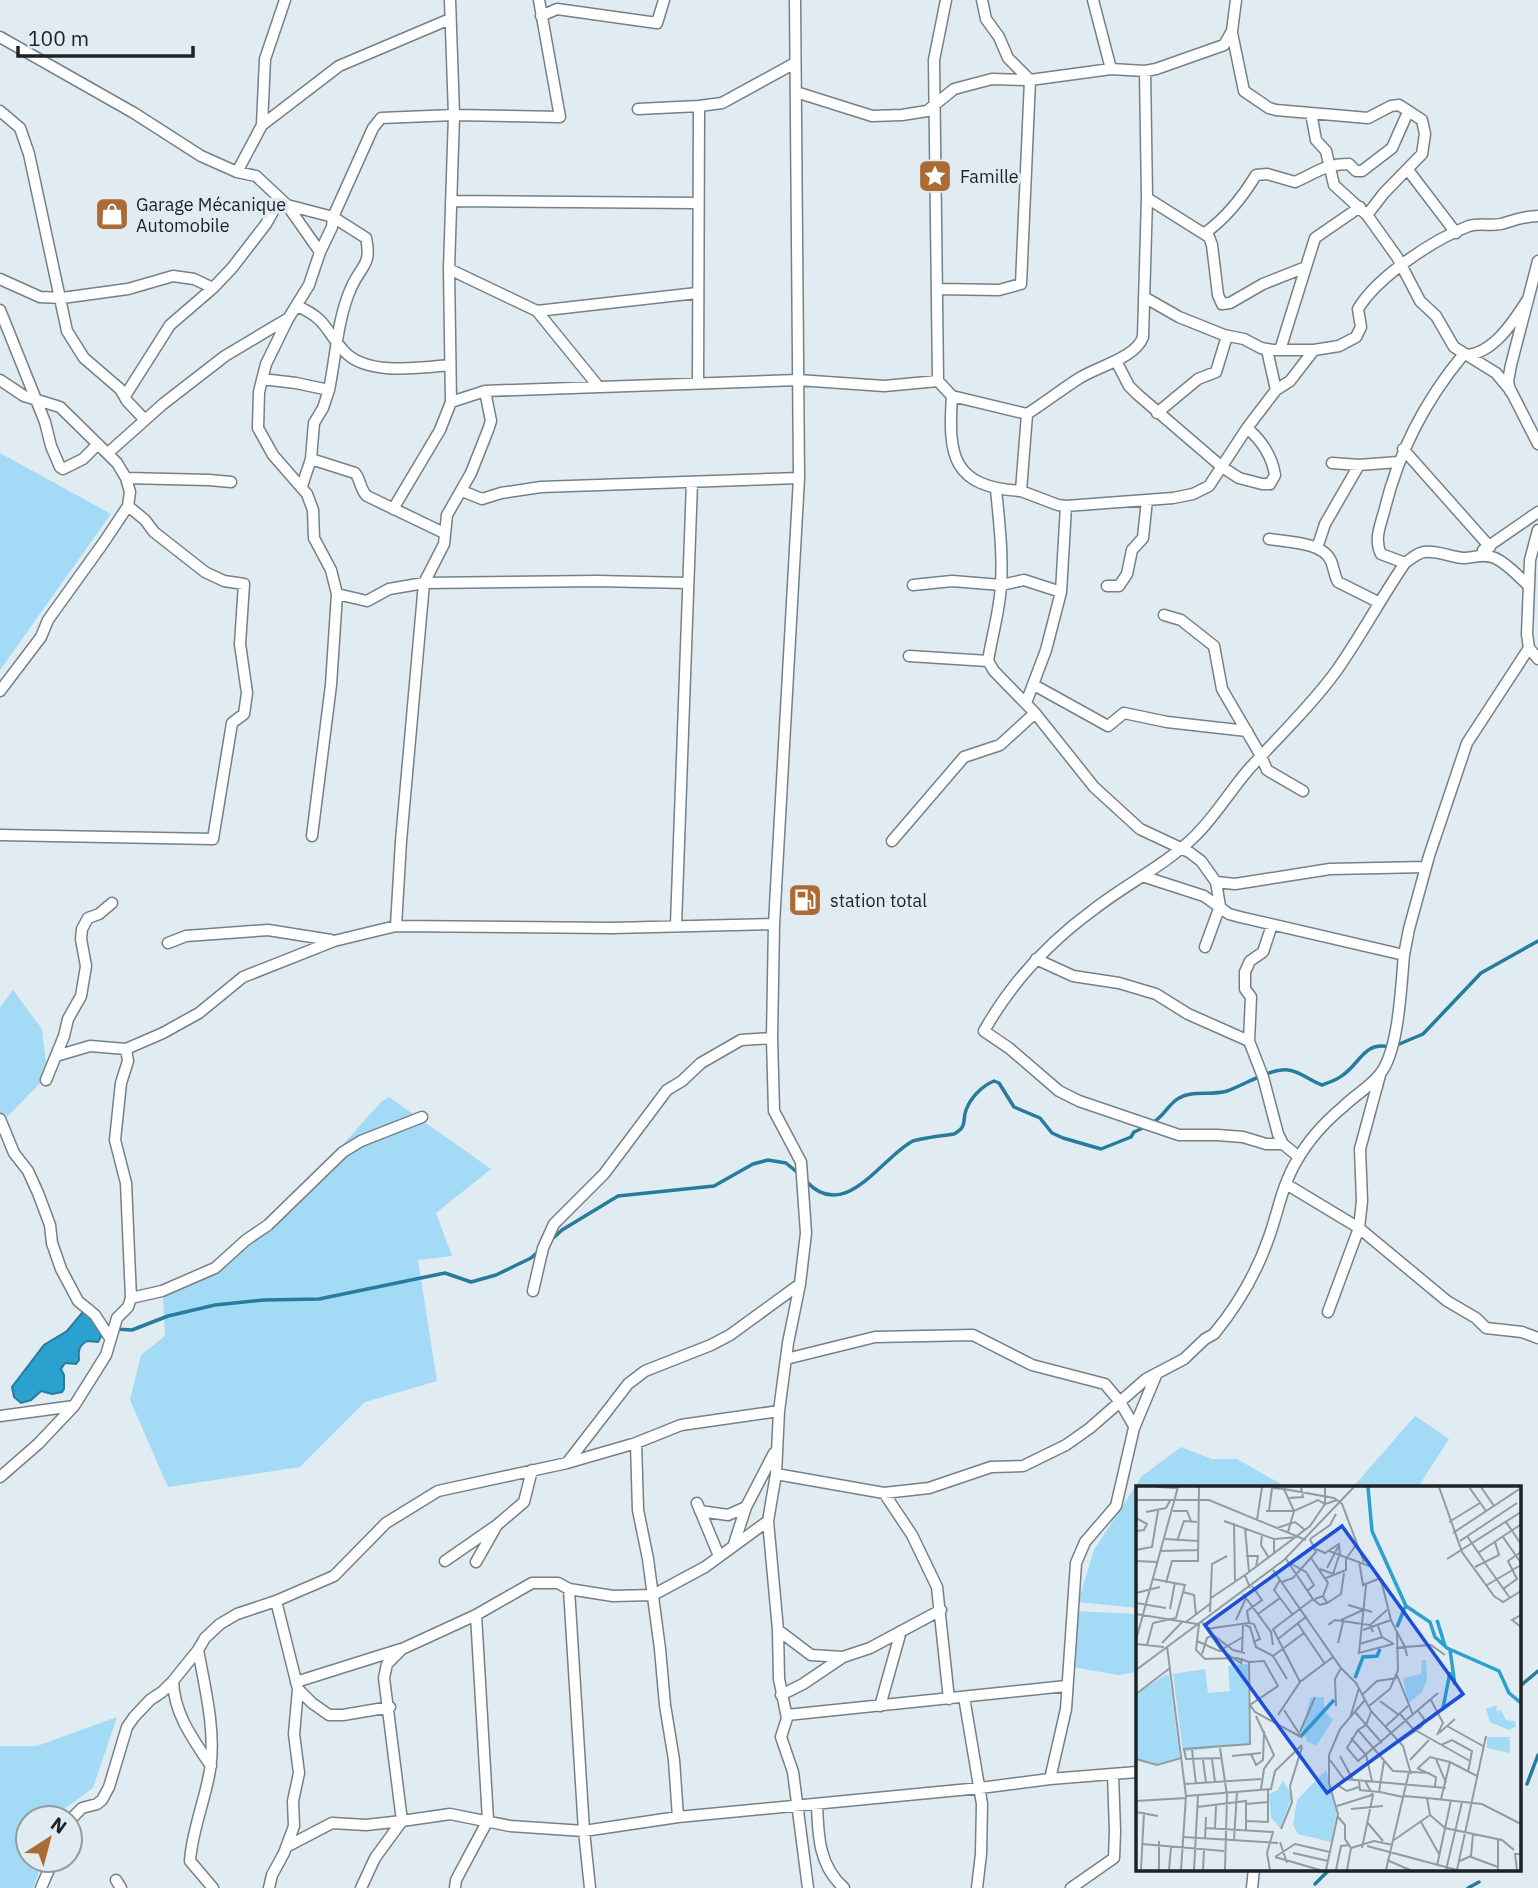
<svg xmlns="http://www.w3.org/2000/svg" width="1538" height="1888" viewBox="0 0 1538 1888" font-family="'IBM Plex Sans',sans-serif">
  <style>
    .green { fill: #a3daf5 }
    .water { fill: #2ba1d0; stroke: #277b9c; stroke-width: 2 }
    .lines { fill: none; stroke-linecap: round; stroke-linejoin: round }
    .stream { stroke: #277b9c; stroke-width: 3.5 }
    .street-casing { stroke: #768085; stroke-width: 13 }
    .street { stroke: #fff; stroke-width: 10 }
    .labels { text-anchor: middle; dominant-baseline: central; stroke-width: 7; stroke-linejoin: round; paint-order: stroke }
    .poi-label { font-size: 18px; fill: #1d2224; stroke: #e0ecf2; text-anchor: start }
    .inset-river { fill: none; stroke: #2ba1d0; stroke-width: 3.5 }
    .inset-road { fill: none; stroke: #929ba0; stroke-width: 2 }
    .view { fill: #1d4ed8; fill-opacity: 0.15; stroke: #1d4ed8; stroke-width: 3.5 }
    .inset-edge { fill: none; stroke: #1d2224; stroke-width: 3.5 }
  </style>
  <rect width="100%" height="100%" fill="#e0ecf2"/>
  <path class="green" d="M0,453L111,514L0,670Z
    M13,990L42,1029L47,1070L41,1082L5,1119L7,1113L0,1119V1007Z
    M389,1097L491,1169L436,1213L452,1256L418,1260L437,1381L365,1402L300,1467L168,1487L130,1400L141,1355L165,1336L163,1293L193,1283L270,1226L381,1102Z
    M1415,1416L1449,1439L1418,1487H1353Z
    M1181,1447L1212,1459H1237L1286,1487H1137V1608L1078,1602L1094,1550L1142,1476Z
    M1075,1611L1137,1614V1672L1118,1675L1072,1667Z
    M117,1717L93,1788L64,1809L61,1818H28V1860H44L33,1888H0V1746H37Z"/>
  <path class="water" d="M82,1313L90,1314L103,1333L98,1342L87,1341C79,1346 78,1350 79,1360L76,1364L65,1363L61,1369L64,1375V1389L62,1392L52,1394L41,1391L31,1400L21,1403L14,1397L12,1387L44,1345L67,1331Z"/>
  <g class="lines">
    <path class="stream" d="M1397,1045L1423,1034L1481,973L1538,941
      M1152,1123C1164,1117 1168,1104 1179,1098C1192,1090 1212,1096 1227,1091C1244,1085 1271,1068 1288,1070C1300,1071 1310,1081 1322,1085C1330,1082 1337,1080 1343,1075C1360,1063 1365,1041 1389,1047
      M806,1181C844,1223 880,1160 911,1142C919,1138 943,1136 954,1134C968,1126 962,1121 966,1110C971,1097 982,1086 994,1081L999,1083L1014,1107L1040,1118L1052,1133L1063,1138L1101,1149L1131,1137L1134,1132L1145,1127
      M550,1241L562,1230L618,1196L714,1186L753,1164L768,1160L786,1163L798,1173
      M115,1329L132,1330L168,1316L215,1305L264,1300L319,1299L445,1273L471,1282L496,1275L531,1258L539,1251
      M1519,1687L1538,1671
      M1527,1784L1538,1755
      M1315,1884L1330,1869
      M1468,1888L1479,1882"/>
    <g class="street-casing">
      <path id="street" d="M795,0L799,478L774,924L772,1038L774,1111L801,1162L806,1233L800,1284L788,1343L779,1411L776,1474L768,1521L778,1630L779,1679L787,1718L781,1737L793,1772L808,1888
        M946,0L934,60L938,381L952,396L1027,414C1044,403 1061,390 1078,379C1096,367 1136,358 1143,337L1147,198L1145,71
        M1093,0L1111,69
        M541,16L557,9L657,23L664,0
        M1232,33L1244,91L1269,108L1276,110L1368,118L1391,106L1399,105L1422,120L1425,134L1422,154L1384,193L1367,215
        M0,37L134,113L201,156L237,172L256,176L287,205L333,217L373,128L381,118L454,115L560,117L539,0
        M796,92L872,116L902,115L927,111L954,89L992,79L1030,80L1111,69L1145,71L1156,69L1224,45L1232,31L1236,0
        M638,109L699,106
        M0,111L20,128L29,154L67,331L84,358L120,389L127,401L145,420
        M1311,113L1316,140L1326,151L1334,185L1367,215L1397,257L1420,301L1436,316L1454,347L1496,373L1511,391L1538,444
        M262,125L339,66L450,19
        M1408,170L1456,233
        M237,172L262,125L265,59L285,0
        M1147,198L1209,237L1212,245L1218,295L1222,304L1230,303L1263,284L1306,267
        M451,201L697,203
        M287,205L320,252L309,285L288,319L266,364L259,392L258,428L273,455L307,494L313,510L314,538L331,570L337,594L331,685L312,836
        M1205,233C1226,218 1242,198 1256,175L1267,174L1295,182C1316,173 1324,164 1349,164L1356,171H1362L1392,148L1408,112
        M449,269L537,311L598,386
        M0,279L40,297L62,298L128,289L173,276L194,279L213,288
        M937,289L999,290L1021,284L1030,80L1008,58L999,37L986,19L982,0
        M1144,297L1179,317L1224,335L1244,339L1261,348L1273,350H1314L1339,346L1356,337L1361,327L1358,309C1377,277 1434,239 1469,226C1479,223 1491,226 1501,224C1515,220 1524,216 1538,216
        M1528,299C1514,321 1492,356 1463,355C1424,402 1398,453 1384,512C1380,526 1374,540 1381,554L1405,563C1411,559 1417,553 1424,552C1437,550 1450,557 1463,558C1474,558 1483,553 1495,558C1508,564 1518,576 1529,586
        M297,306C327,319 324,329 344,351C366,376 419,368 450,365
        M0,310L45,422L51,446L60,467L63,469L83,459L98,444
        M537,311L697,293
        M1267,350L1276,390
        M1280,350L1315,238L1360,207
        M1116,361L1129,386L1137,394L1222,467L1239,478L1262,484H1270L1275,475C1272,456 1261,440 1247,428
        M262,379L296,383L329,390C336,356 337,320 351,288C361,265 372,266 366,238L333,217L332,227L320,252
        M0,380L24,396L60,407L117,463L126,478L130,492L128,506L104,542L48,620L41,637L0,691
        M698,383L699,106L722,103L795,63
        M1510,391L1508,381L1511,365L1538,261
        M125,396L170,325L213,288L232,268L266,224L280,199
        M952,396C948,456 952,487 1021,491
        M451,402L485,391L798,380L884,386L938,381
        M1157,413L1198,379L1216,372L1227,336
        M1027,414L1021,491L1058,505L1066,506L1173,498L1193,494L1209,486L1247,428L1276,390L1290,381L1314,350
        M1403,449L1490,547
        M108,453L163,404L225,356L287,319
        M311,459L355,473C361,480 360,490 367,496L444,533
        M1332,463L1359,465L1398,462
        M126,478L209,480L231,482
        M302,486L311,459L314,423L323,408L329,390
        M462,491L482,499L501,493L541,487L799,478
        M393,509L440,430L451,402L449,269L454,115L450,0
        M1538,530L1530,560L1527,634L1529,648L1538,659
        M1269,539C1287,542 1323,542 1331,561C1334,568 1334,575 1338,582L1378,602
        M1317,548L1325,524L1359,465
        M1483,550L1538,512
        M913,585L952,581L1001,585L1024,580L1061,592
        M1107,586H1119L1127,574L1132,550L1143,538L1147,500
        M337,594L367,601L389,589L424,583L597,581L688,583
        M1164,615L1181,620L1214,646L1222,689L1261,756L1267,770L1303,791
        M909,656L988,661L994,671L1035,713L1094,787L1140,829L1189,852L1201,861L1216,882
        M988,661C992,635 1000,610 1001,584C1003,552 999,521 996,489
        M1034,685L1108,726L1124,713L1167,722L1247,731
        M1026,703L1046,650L1061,592L1066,506
        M0,835L213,839L232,723L244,714L247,693L240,644L244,584L224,581L205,572L154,532L145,520L128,506
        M892,841L964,757L1000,745L1035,713
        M1142,876L1204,896L1229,914L1240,917L1404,955L1409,929L1429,856L1467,743L1529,648
        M676,925L692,482
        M1272,925L1263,952L1250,961L1245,972V989L1251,997L1249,1041L1263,1077L1278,1134L1283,1144L1299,1157
        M396,926L401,841L424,583L444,544L447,515L471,473L488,430L491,421L485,391
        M168,943L186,936L268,930L331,940
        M1205,947L1220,906L1216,882L1235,884L1330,869L1426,867
        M1036,959L1073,976L1119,983L1156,994L1188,1014L1249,1041
        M56,1056L90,1046L126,1049L163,1033L199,1013L243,977L334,941L396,926L612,928L774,924
        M46,1080L64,1036L68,1019L81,996L86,966L81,939L82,929L88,918L99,914L112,903
        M0,1119L14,1153L28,1171L38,1193L50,1225L52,1243L61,1269L78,1301L95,1315L110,1338
        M1283,1144H1266L1243,1137L1217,1135H1179L1079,1101L1059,1091L1009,1048L984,1031C1011,983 1048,943 1093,910C1126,884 1166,865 1196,835C1216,815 1230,791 1249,769C1278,737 1311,706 1337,670C1361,636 1381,598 1405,563
        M1286,1184L1359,1228L1362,1201L1360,1149L1380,1075
        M533,1291L543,1248L554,1224L604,1174L667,1090L682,1081L701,1063L741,1040L772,1038
        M131,1298L162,1291L215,1268L246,1240L268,1225L343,1152L361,1141L422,1117
        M1328,1312L1359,1228L1447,1301L1476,1318L1486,1328L1522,1332L1538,1338
        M786,1359L875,1337L973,1335L1032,1365L1105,1384L1120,1402L1134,1426
        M0,1416L74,1406
        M636,1443L638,1510L648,1559L660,1649L665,1705L674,1760L678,1817
        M567,1463L628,1384L645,1371L711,1345L730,1335L800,1284
        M776,1474L884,1493L929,1488L991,1467L1023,1466L1066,1445L1090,1428L1146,1379L1184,1359L1205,1339L1214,1334C1237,1306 1257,1272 1269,1237C1278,1212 1282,1186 1296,1162C1307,1142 1326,1121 1344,1106C1355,1095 1370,1087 1380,1074C1399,1051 1401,986 1404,955
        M0,1477L38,1444L74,1406L106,1355L117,1318L128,1307L131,1298L126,1183L115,1140L121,1083L128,1061L126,1049
        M884,1493L912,1535L937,1587L949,1699
        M697,1503L719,1556
        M700,1511L728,1515L746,1507L774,1453
        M497,1525L524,1502L532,1470
        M734,1544L746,1507
        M445,1561L497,1525L476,1562
        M569,1589L558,1583H532L476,1615L402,1649L387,1664L384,1678L402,1821L450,1814L510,1826L584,1831L678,1817L980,1788L1050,1779L1137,1772
        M276,1601L298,1689L312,1703L329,1715H343L390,1707
        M778,1630L811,1655L843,1657
        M198,1650C205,1688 216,1731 210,1770C205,1801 192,1830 190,1861L213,1888
        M173,1681C174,1714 193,1739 211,1766
        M296,1682L401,1649
        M781,1695L803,1684L843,1657L870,1648L941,1610
        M964,1697L982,1804L981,1854L977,1888
        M880,1706L901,1631
        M787,1715L1066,1686
        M1050,1779L1066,1709L1076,1563L1085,1542L1116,1506L1134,1428L1157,1373
        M817,1804C818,1836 819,1866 844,1888
        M70,1820L82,1808L97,1804L102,1800L109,1787L127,1727L134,1717L150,1700L162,1692L173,1681L198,1650L205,1638L220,1624L237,1614L276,1601L334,1576L386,1523L438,1491L567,1463L636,1443L681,1425L779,1411
        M286,1847L332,1823L366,1825L402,1821
        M116,1880L121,1888
        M41,1888L53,1860
        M269,1888L272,1875L284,1853L294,1826L293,1801L299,1773L294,1734L298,1689
        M361,1888L375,1858L402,1821
        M455,1888L456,1880L488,1820L476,1615
        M590,1888L584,1831L569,1589L613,1596L653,1595L705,1567L768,1521
        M1071,1888L1114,1858L1115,1831L1113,1774
        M1252,1888L1254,1869"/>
    </g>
    <use href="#street" class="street"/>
  </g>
  <defs>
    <g id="sight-square" transform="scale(1.75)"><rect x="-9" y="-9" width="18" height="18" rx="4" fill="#ac6b35" stroke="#e0ecf2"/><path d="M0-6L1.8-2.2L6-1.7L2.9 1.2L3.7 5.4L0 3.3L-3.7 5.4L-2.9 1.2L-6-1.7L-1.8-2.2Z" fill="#fff"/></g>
    <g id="shop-square" transform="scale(1.75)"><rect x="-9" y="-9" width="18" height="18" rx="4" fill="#ac6b35" stroke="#e0ecf2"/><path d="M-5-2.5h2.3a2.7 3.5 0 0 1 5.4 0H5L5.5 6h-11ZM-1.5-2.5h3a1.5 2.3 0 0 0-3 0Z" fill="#fff"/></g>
    <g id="fuel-square" transform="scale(1.75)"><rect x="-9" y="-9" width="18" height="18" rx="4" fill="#ac6b35" stroke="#e0ecf2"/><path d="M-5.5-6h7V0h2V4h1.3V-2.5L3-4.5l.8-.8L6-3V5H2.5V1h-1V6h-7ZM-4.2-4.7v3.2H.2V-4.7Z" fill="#fff"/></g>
  </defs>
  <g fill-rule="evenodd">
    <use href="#sight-square" x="935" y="176"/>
    <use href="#shop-square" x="112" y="214"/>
    <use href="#fuel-square" x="805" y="900"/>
  </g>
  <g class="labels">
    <g class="poi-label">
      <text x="960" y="176">Famille</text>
      <text x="136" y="204">Garage Mécanique<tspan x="136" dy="21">Automobile</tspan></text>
      <text x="830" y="900">station total</text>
    </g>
  </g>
  <g transform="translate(1136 1486)">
    <rect width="385" height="385" fill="#e0ecf2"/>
    <path d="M286,174H290L291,194L286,206L272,218L267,192L285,188ZM112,178L113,257L47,266L37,188L69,183L72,207L94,205L92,180ZM29,189H33L44,271L21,278L0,273V208ZM188,211V224L197,234L180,260L171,255L167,244L174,212ZM361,219L360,225L365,224L370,234L379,235L380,240L373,244L354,236L350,223ZM351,251H374V267L351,262ZM190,284L201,325L195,356L162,348L157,339L161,314ZM147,294L156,310L144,342L135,331L133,308L142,304Z" fill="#a3daf5"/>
    <path class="inset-river" d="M232,1L236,45L270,120L294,136L299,151L311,162L363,185L373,207L385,217M301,134L309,160M261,141L269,121M314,164L319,199M219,192L227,171L241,170L244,163M307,222L314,186M165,250L198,214"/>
    <path class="inset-road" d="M21,1L42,2M303,1L326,66L358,110L367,116L385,105M333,1L350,25M345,1L358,20M137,2L148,3L158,25L152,46M148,3L198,12L206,18L228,76M153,12L167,11L165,1M0,14H73L170,54M37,25H51L55,35M130,25H158L182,14L189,18V1M133,25L136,2M10,26L30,22L35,13M0,32L11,38L8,44L0,45M121,34L126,1M88,35L138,53V67M313,36L344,17M370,36L385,58M98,37L99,96M109,42L113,86L109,89L114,102M141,42L159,36L169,44M317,47L385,2M126,48L125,59L133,72M331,50L348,75M367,51L385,77M29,53L62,55M139,53L161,51M174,53L194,39L200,28M41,55L48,35L61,36M324,55L381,17M180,63L189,67L203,58L204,70M0,64L16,61L22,25M24,65L63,64M193,65L236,81L246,98L255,134L227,144M342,67L384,39M110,70H122L120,81M175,72L192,97L187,110L179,113M150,73L177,113L184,119L191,117M311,73L385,26M0,75L21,76M223,75L227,99L242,93M152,76L170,86L178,99L171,105M349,77L374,112M339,81L363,69L359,56M191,82L202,61M184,83L197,88L203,70M137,84L205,182L220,197L235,225L267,260L275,288M113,86L174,40L189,18L201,14M190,92L210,84V73L220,59M17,93L49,99L40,132L17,137M144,94L138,104L156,128M146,96L157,92L180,66L174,53M30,97L36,75H62L63,1M230,99L223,167L257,158M351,99L385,79M367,103L381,93L372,75L385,66M47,106L58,109L60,129M0,107L24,101M107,108L135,146L137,159M187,110L191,117L205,108L208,87M75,112L109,89M0,117L30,122M212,119L236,126M34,123L39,96M74,126L76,78L91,70M0,128L61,138M122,128L144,112M385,129L376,134L385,141M100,134L110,112M205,134L227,124M50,136L75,117M66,136L85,164L105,177L106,172M113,137L118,138L124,153L117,156M63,138L60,164L69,173L101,172L113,176L114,258L48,263L50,273L85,272M162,138L189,178M109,139L114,141L120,161L137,170L151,193M192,139L199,134L234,139M242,140L246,151L258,158M70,143L113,137L111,125L126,114L116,100M137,143L164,196M136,144L177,113M237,146L234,139L251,124M142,153L171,130M0,154L42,1M61,155L83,165L107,151M26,157L46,136M202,157L207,136M0,158L28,161M223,158L247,151M11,159L17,137M31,160L50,310L45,384M260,162L269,161L261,146M106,166L107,139M66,168L71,152L77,149L97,164L109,167M137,170L168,147M271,170L269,161L295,159L309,169M113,176L128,175L142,200L114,219L119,226L165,251M0,184L148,74L218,1M261,189L277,229M0,208L34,182M226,209L241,195L261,192M295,214L307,237L301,249M244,215L263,229M200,220L199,193L205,182M233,220L254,203L262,184L261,146L255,134M148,224L166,252M219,226L246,257M235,226L230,239L222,244L257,285L294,287M264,228L278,244M142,229L164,196L197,171M120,230L138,269L128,283L125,303M214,232L223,202M311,240L347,260M249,241L272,220M222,244L211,262L222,275L302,207M279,244L334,275M164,246L179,211M303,247L319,233M215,252L230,269L236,295M263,256L285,241L288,233L282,225M305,259L316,254L336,265L332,286M84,262L91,309L89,384M56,264L60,298M115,268L120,279L127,274L128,245M96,270L125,267M204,270L217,294M0,273L21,279L45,272M76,273L79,296M300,273L310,297M67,274L70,297M194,274L208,293L310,302M274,274L293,254M281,282L300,291L299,300M282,282L294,271L314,276M223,294L224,304L243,306L248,275M48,298L125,293M201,299L211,305L223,301M244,306L267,311M50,310L135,303L139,285L166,259M268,310L291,312L294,329L309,342L366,354L378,364M291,312L346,318L385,338M305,313L314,276L341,290M0,315L50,312M110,318L133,316M201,320L236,309M61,321L110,315V345M215,323L247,320M0,326L22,330M202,331L209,339V353L215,362L211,384M110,335L132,336V303M231,336L247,355M285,336L303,368M70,342L137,346L131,367L134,384M79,342L80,320M145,343L156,316L154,300L166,261M47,351L142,357M69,353L70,331M98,354L101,306M258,354L294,329M23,355V384M144,356L151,377M6,358L88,365M231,360L321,384M215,362L238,355L257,359M226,362L237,309L229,295M157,367L192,375M139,371L159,358L194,366M139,371L184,384M335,371L362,381M251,374L274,384M324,375L335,370L337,348M301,380L315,314M5,384L8,326M33,384L35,361M58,384L62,310M67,384L68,363M190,384L202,328L193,297V269L204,243L229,214M200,384L205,360L213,359M250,384L273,286M310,384L326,316M321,384L350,250M362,384V353M381,384L379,368H385"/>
    <path class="view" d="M206,40L327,208L191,307L69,139Z"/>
    <rect width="385" height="385" class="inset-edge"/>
  </g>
  <g transform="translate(49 1839) rotate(36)"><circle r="33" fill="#e0ecf2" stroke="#929ba0" stroke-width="2"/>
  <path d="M0-5L12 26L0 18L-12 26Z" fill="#ac6b35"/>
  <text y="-10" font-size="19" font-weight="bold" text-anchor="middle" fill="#1d2224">N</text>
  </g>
  <path d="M18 46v10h175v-10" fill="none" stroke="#1d2224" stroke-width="3.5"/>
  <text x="28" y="46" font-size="21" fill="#1d2224" stroke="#e0ecf2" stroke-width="5" paint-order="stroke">100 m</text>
</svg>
